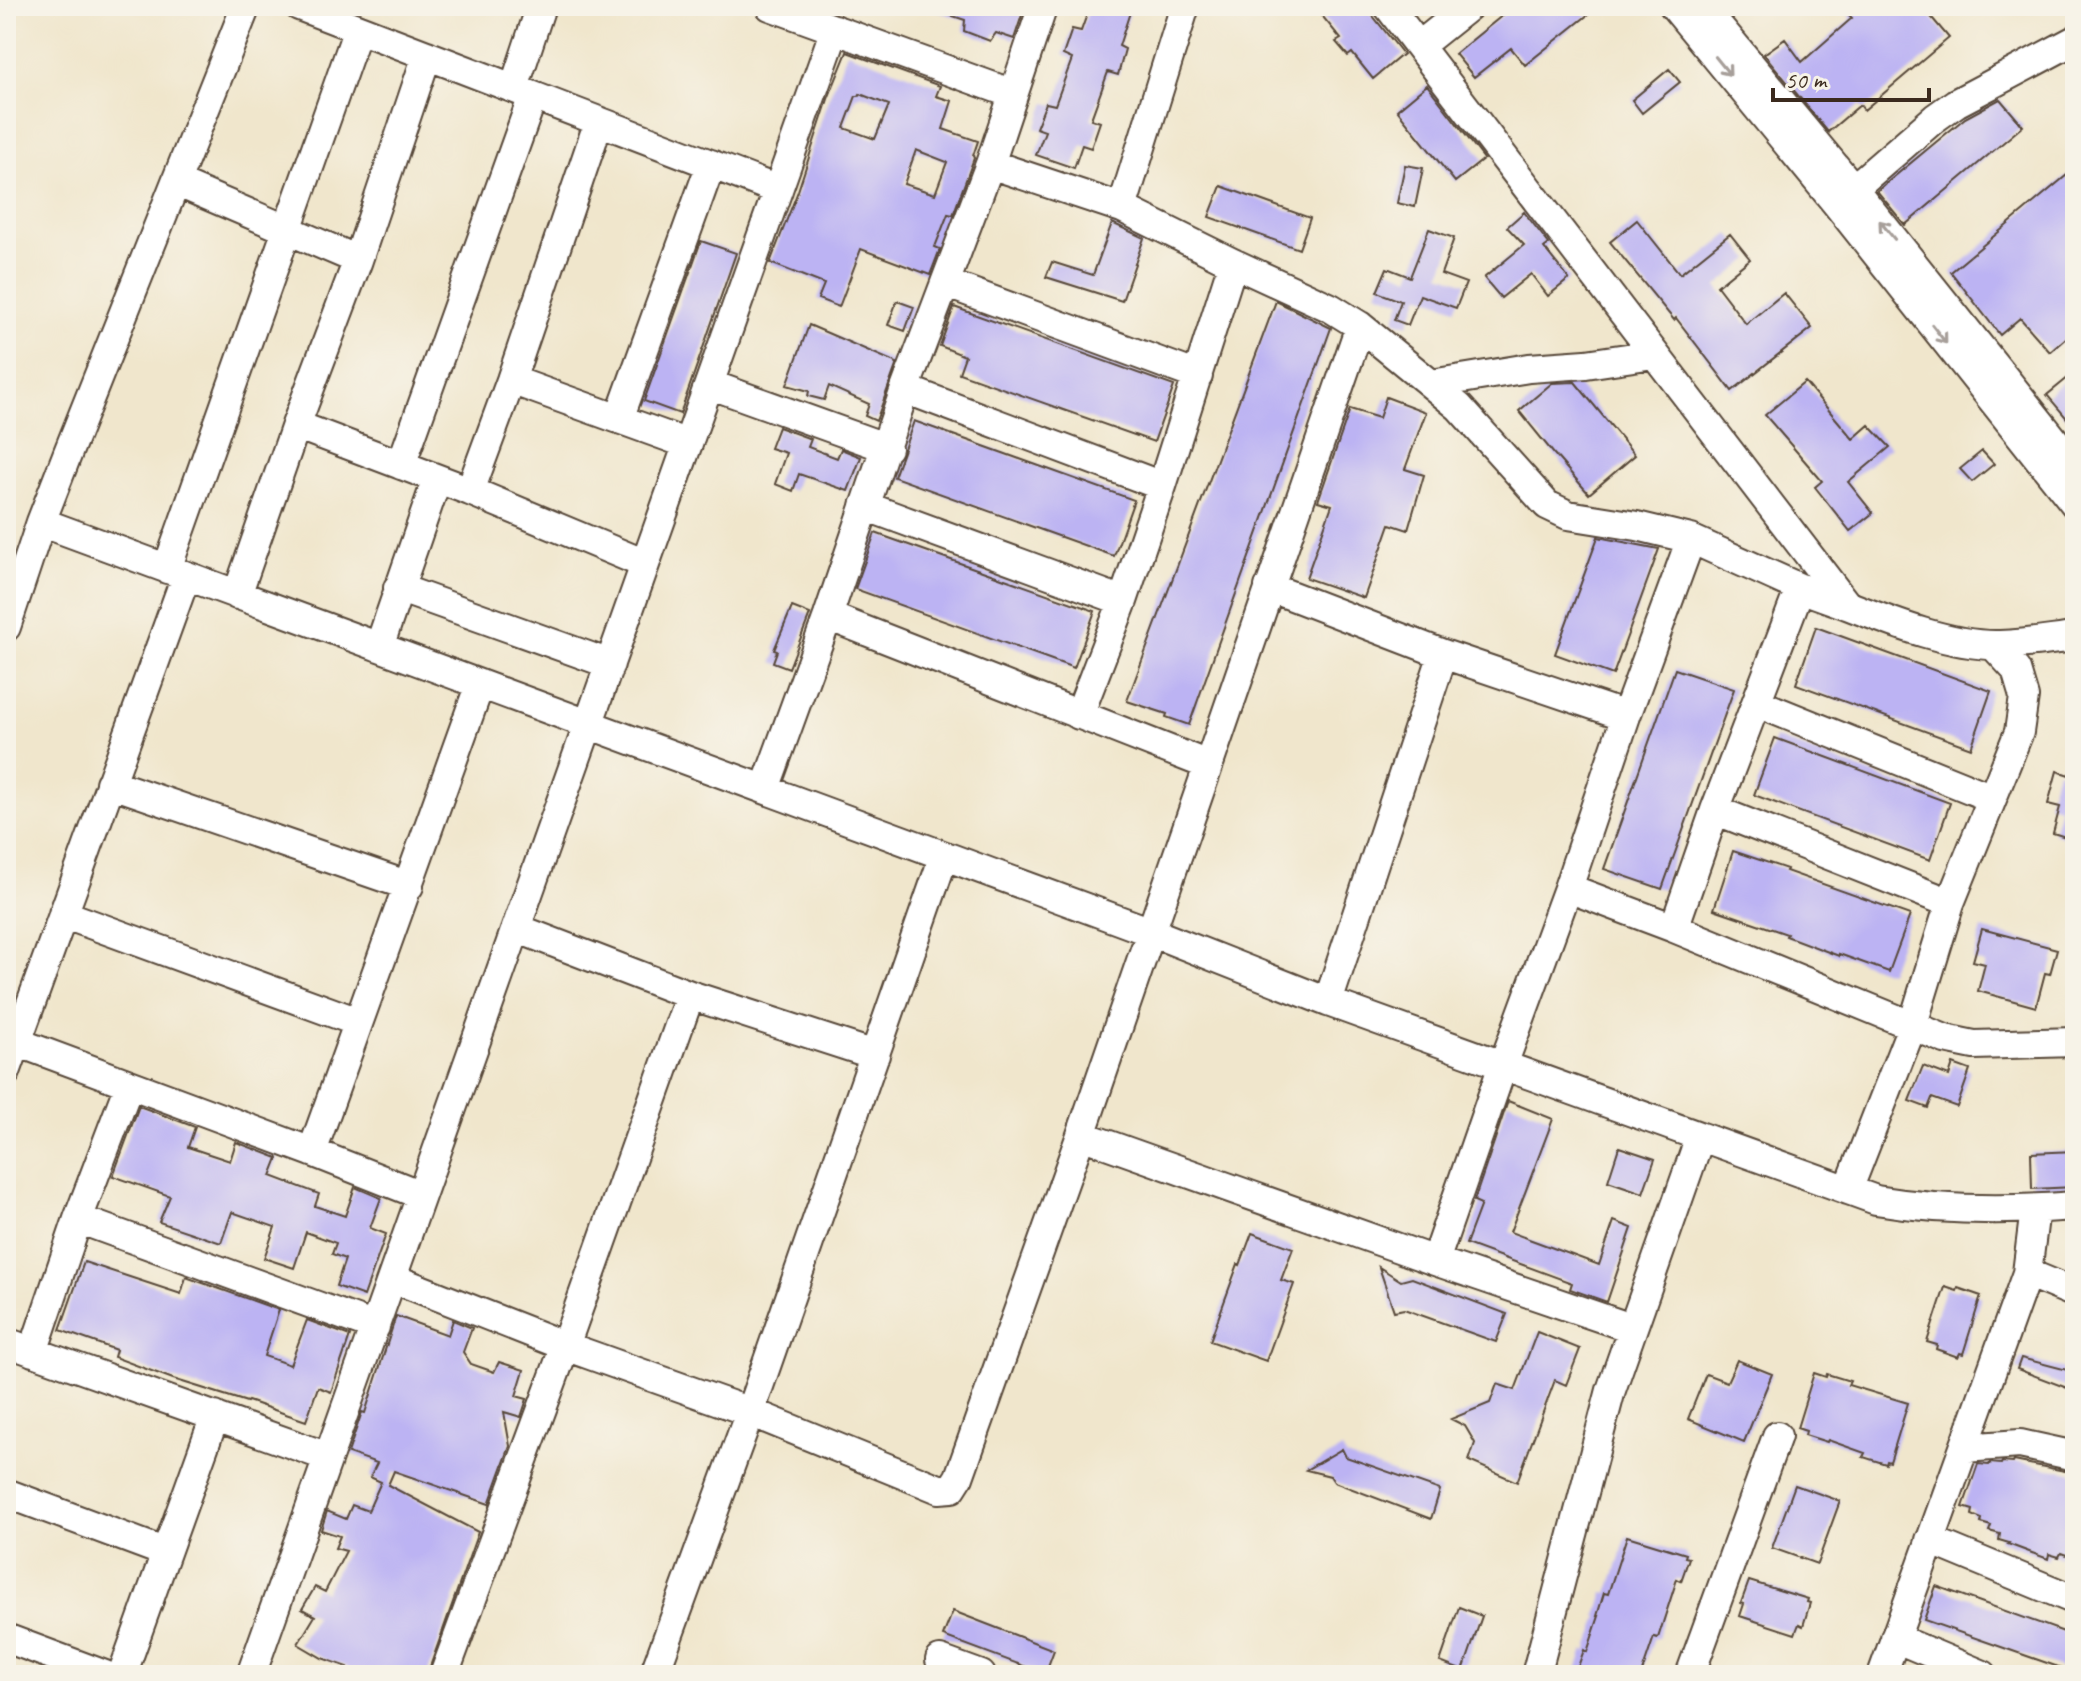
<svg xmlns="http://www.w3.org/2000/svg" width="2081" height="1681" viewBox="0 0 2081 1681" font-family="Caveat,sans-serif">
  <style>
    .building { fill: #bcb3f3; fill-rule: evenodd }
    .lines { fill: none; stroke-linecap: round; stroke-linejoin: round }
    .minor-casing { stroke: #564638; stroke-width: 32 }
    .minor { stroke: #fff; stroke-width: 28 }
    .oneway { stroke: #a79f9a }
  </style>
  <rect width="100%" height="100%" fill="#f7f3e8"/>
  <filter id="ink" filterUnits="userSpaceOnUse"><feTurbulence type="fractalNoise" baseFrequency=".0125" numOctaves="2"/><feDisplacementMap in="SourceGraphic" scale="16" xChannelSelector="R" yChannelSelector="G"/><feConvolveMatrix kernelMatrix="1 2 1 2 8 2 1 2 1" color-interpolation-filters="sRGB"/></filter>
  <filter id="wash" filterUnits="userSpaceOnUse"><feTurbulence type="fractalNoise" baseFrequency=".006" numOctaves="4" result="noise"/><feDisplacementMap in="SourceGraphic" scale="32" xChannelSelector="R" yChannelSelector="G"/><feGaussianBlur stdDeviation="1.8" result="paint"/><feColorMatrix in="noise" values="0 0 0 0 0 0 0 0 0 0 0 0 0 0 0 0 0 1.4 0 .05"/><feComposite in="paint" operator="in"/></filter>
  <g filter="url(#wash)">
    <rect width="100%" height="100%" fill="#f0e6cc"/>
    <g id="blocks">
      <path class="building" d="M932,6H1025L1014,39L996,33L990,41L964,31L965,20L932,9Z
        M1090,6H1132L1119,46L1125,49L1118,75L1108,72L1091,119L1100,122L1091,148L1082,145L1074,168L1036,155L1045,131L1036,128L1046,103L1055,105L1072,59L1063,55L1072,29L1081,31Z
        M1314,6H1365L1403,54L1373,79L1352,53L1348,56L1336,42L1341,39Z
        M1514,6H1599L1525,65L1511,48L1474,77L1455,54Z
        M1840,6H1922L1949,38L1864,110L1860,105L1828,132L1764,54L1785,39L1802,62L1852,18Z
        M847,52L940,86L936,96L952,101L943,129L978,141L973,156L974,158L953,215L948,214L935,247L940,249L930,275L861,249L839,307L818,299L824,284L770,263L798,191L828,99ZM860,94L889,105L875,139L844,128L856,96H859ZM916,150L947,162L935,194L904,184Z
        M1669,69L1680,82L1642,113L1632,100Z
        M1427,85L1484,159L1455,182L1397,110Z
        M2000,99L2023,126L1905,225L1877,191L1965,118Z
        M1405,165L1423,168L1415,207L1397,203Z
        M2067,175L2075,185V330L2050,352L2020,318L2000,335L1951,272Z
        M1221,186L1310,218L1299,249L1209,217Z
        M1524,212L1549,244L1544,248L1569,279L1548,296L1531,274L1501,298L1484,278L1524,245L1507,227Z
        M1637,220L1680,274L1730,234L1750,259L1717,286L1746,324L1784,293L1812,328L1732,391L1676,318L1674,320L1610,242Z
        M1112,223L1144,238L1122,301L1046,277L1052,262L1093,275Z
        M1429,229L1454,238L1441,274L1466,283L1456,308L1420,295L1408,325L1394,320L1401,301L1377,292L1387,268L1410,277Z
        M701,241L736,253L680,414L644,401Z
        M897,301L914,307L905,331L888,325Z
        M1276,301L1331,328L1189,725L1166,717L1167,714L1127,701Z
        M954,307L1174,386L1154,442L959,373L965,356L940,346Z
        M809,325L897,363L876,421L865,416L869,404L829,386L824,400L808,396L809,391L787,385Z
        M2075,372V428L2047,395Z
        M1575,382L1635,455L1589,494L1554,454L1519,411L1552,383Z
        M1805,382L1853,439L1869,425L1890,447L1848,482L1873,513L1850,531L1815,487L1822,481L1765,415Z
        M1386,397L1426,412L1405,469L1424,475L1408,530L1390,524L1364,598L1306,578L1332,505L1318,501L1350,409L1379,418Z
        M914,421L1134,500L1114,556L894,477Z
        M778,427L811,439L808,447L837,458L841,449L861,457L848,491L799,474L793,491L775,484L786,453L770,448Z
        M1982,451L1994,464L1972,482L1960,469Z
        M875,533L1095,611L1074,668L855,589Z
        M1598,537L1659,549L1613,675L1555,654Z
        M792,607L810,614L789,668L773,662L777,651L774,650Z
        M1816,627L1991,691L1971,748L1796,684Z
        M1675,669L1734,689L1662,889L1604,869Z
        M1775,738L1950,803L1930,860L1754,795Z
        M2057,771L2069,775L2070,772L2075,773V840L2053,833L2060,807L2048,804Z
        M1733,851L1787,869L1786,871L1910,915L1889,972L1839,954V956L1786,936L1787,934L1714,909Z
        M1982,929L2057,949L2050,974L2045,973L2036,1007L1978,991L1985,964L1973,961Z
        M1953,1064L1970,1070L1957,1107L1932,1098L1928,1108L1909,1101L1923,1066L1949,1076Z
        M1508,1101L1553,1119L1510,1232L1599,1265L1614,1221L1632,1228L1607,1302L1570,1289L1572,1283L1466,1244L1481,1204L1474,1201Z
        M139,1106L195,1127L188,1147L230,1161L236,1142L278,1158L271,1176L319,1194L315,1206L345,1216L355,1187L381,1198L370,1228L386,1234L364,1296L336,1286L345,1259L332,1254L336,1243L306,1232L294,1268L264,1258L275,1227L232,1212L221,1243L159,1222L170,1196L113,1176Z
        M1619,1147L1655,1159L1643,1193L1608,1181Z
        M2075,1151V1187L2032,1189L2031,1153Z
        M1252,1233L1293,1248L1281,1280L1294,1284L1266,1361L1210,1341L1238,1264L1240,1265Z
        M84,1262L181,1294L186,1277L279,1310L264,1356L290,1365L307,1320L350,1336L331,1392L318,1387L306,1421L248,1401L247,1402L173,1379L114,1357L116,1350L60,1330Z
        M1379,1267L1401,1281L1412,1278L1507,1314L1496,1342L1404,1309L1394,1311Z
        M1945,1287L1957,1291L1958,1288L1981,1296L1963,1354L1960,1353L1958,1357L1936,1349L1937,1345L1927,1342Z
        M396,1316L448,1335L453,1320L472,1328L463,1352L471,1364L494,1372L499,1362L524,1370L516,1396L527,1399L521,1417L504,1412L510,1446L489,1504L394,1471L388,1485L478,1532L427,1675H345L348,1667L322,1658L298,1644L315,1616L302,1609L315,1587L325,1592L346,1551L335,1548L340,1536L321,1530L327,1511L346,1519L352,1505L368,1511L381,1482L370,1477L377,1463L348,1453L362,1412L365,1413Z
        M1537,1332L1580,1349L1566,1385L1555,1380L1517,1482L1469,1461L1475,1443L1465,1426L1451,1419L1490,1403L1497,1384L1515,1390Z
        M2021,1358L2075,1372V1391L2017,1369Z
        M1737,1360L1772,1374L1744,1442L1688,1419L1706,1374L1727,1382Z
        M1814,1373L1826,1377L1827,1374L1850,1381L1848,1385L1908,1403L1890,1462L1887,1461L1886,1464L1863,1457L1865,1453L1828,1440L1827,1442L1805,1435L1806,1431L1797,1428Z
        M1342,1449L1346,1457L1440,1490L1431,1519L1334,1482L1330,1476L1306,1470Z
        M2014,1461L2075,1473V1548L2072,1557L2061,1553L2059,1557L2049,1554L2048,1559L2008,1544L2009,1543L1999,1540L2000,1534L1989,1531L1991,1526L1981,1523L1982,1519L1972,1515L1973,1510L1963,1507L1978,1464L1989,1465L1990,1463L2001,1464L2002,1462L2013,1463Z
        M1795,1485L1840,1501L1817,1564L1772,1548Z
        M1627,1536L1686,1554L1685,1557L1689,1558L1681,1581L1677,1579L1658,1638L1654,1637L1641,1675H1575L1584,1650L1587,1652L1599,1616H1597L1604,1593L1608,1594Z
        M1749,1581L1808,1599L1807,1602L1810,1603L1803,1626L1799,1624L1795,1634L1740,1616L1744,1604L1741,1603Z
        M1936,1586L2075,1636V1647L2067,1670L1924,1620Z
        M1459,1607L1482,1616L1463,1671L1440,1662Z
        M953,1611L1054,1650L1045,1674L943,1636Z"/>
    </g>
  </g>
  <g filter="url(#ink)">
    <use href="#blocks" fill-opacity="0" stroke="#564638" stroke-width="2"/>
    <g class="lines">
      <g class="minor-casing">
        <path id="minor" d="M299,6L778,190
          M770,6L1013,94
          M1388,6L1847,605C1891,622 1948,645 1995,645C2022,645 2049,640 2075,637
          M1674,6L1836,203L2075,504
          M1702,6L1853,188L2075,466
          M1419,46L1469,6
          M514,88L541,6
          M990,164L1122,208L1233,263L1331,308L1360,326L1459,407L1547,505L1568,515L1637,526L1691,539L1800,588L1847,605
          M176,182L358,260
          M1839,201L1935,118L1956,103L2075,40
          M1122,208L1185,6
          M945,283L1198,376
          M511,380L688,444
          M709,384L887,448
          M1431,384L1529,368L1586,364L1654,354
          M905,389L1162,486
          M619,419L711,164
          M296,425L470,491L645,564
          M401,465L533,96
          M470,491L511,380L599,121
          M865,506L1123,601
          M41,522L1151,932L1328,1002L1876,1200C1941,1211 2009,1211 2075,1206
          M167,569L358,29
          M1269,587L1443,654L1626,716
          M398,588L610,664
          M237,595L296,425L358,260L427,55
          M828,616L1208,765
          M6,627L41,522L67,455L246,6
          M379,647L437,479
          M1757,703L1992,798
          M1079,715L1123,601L1162,486L1233,263
          M110,783L409,886
          M765,789L828,616L905,389L990,164L1043,6
          M1715,810L1950,903
          M1568,888L1674,928L1945,1039L1974,1045L2075,1042
          M63,914L358,1022
          M516,928L690,995L875,1055
          M1674,928L1715,810L1800,588
          M1328,1002L1443,654
          M6,1038L312,1152L421,1195
          M6,1072L186,576
          M1081,1135L1435,1261L1631,1328
          M312,1152L480,684
          M1848,1190L1913,1024L1950,903L2019,732L2024,697L2016,670L1993,645
          M78,1219L375,1327
          M1435,1261L1503,1065L1568,888L1626,716L1691,539
          M2027,1273L2075,1293
          M392,1278L565,1346L750,1412L939,1489L952,1488L959,1477L1081,1135L1360,326
          M6,1342L328,1457
          M33,1352L78,1219L129,1085
          M1964,1448L2020,1444L2075,1456
          M6,1493L164,1552
          M1930,1540L2075,1600
          M6,1638L105,1675
          M1895,1638L1983,1675
          M940,1660L981,1675
          M122,1675L215,1416
          M251,1675L835,29
          M444,1675L565,1346L690,995
          M654,1675L750,1412L944,856
          M1538,1675L1537,1671L1611,1390L1700,1137
          M1690,1675L1777,1436
          M1882,1675L2027,1273L2035,1209"/>
      </g>
      <use href="#minor" class="minor"/>
    </g>
    <defs><path id="oneway-shaft" d="M-6 0H5M1.5-3L5.5 0L1.5 3" fill="none" stroke-width="1.6" stroke-linecap="round" stroke-linejoin="round" transform="scale(2)"/></defs>
    <g class="oneway">
      <use href="#oneway-shaft" transform="translate(1723 66) rotate(51)"/>
      <use href="#oneway-shaft" transform="translate(1887 230) rotate(-129)"/>
      <use href="#oneway-shaft" transform="translate(1939 334) rotate(52)"/>
    </g>
  </g>
  <rect width="2081" height="1681" fill="none" stroke="#f7f3e8" stroke-width="32"/>
  <path d="M1773 88v12h156v-12" fill="none" stroke="#3b2a1e" stroke-width="4"/>
  <text x="1785" y="88" font-size="24" fill="#3b2a1e" stroke="#f7f3e8" stroke-width="6" paint-order="stroke">50 m</text>
</svg>
